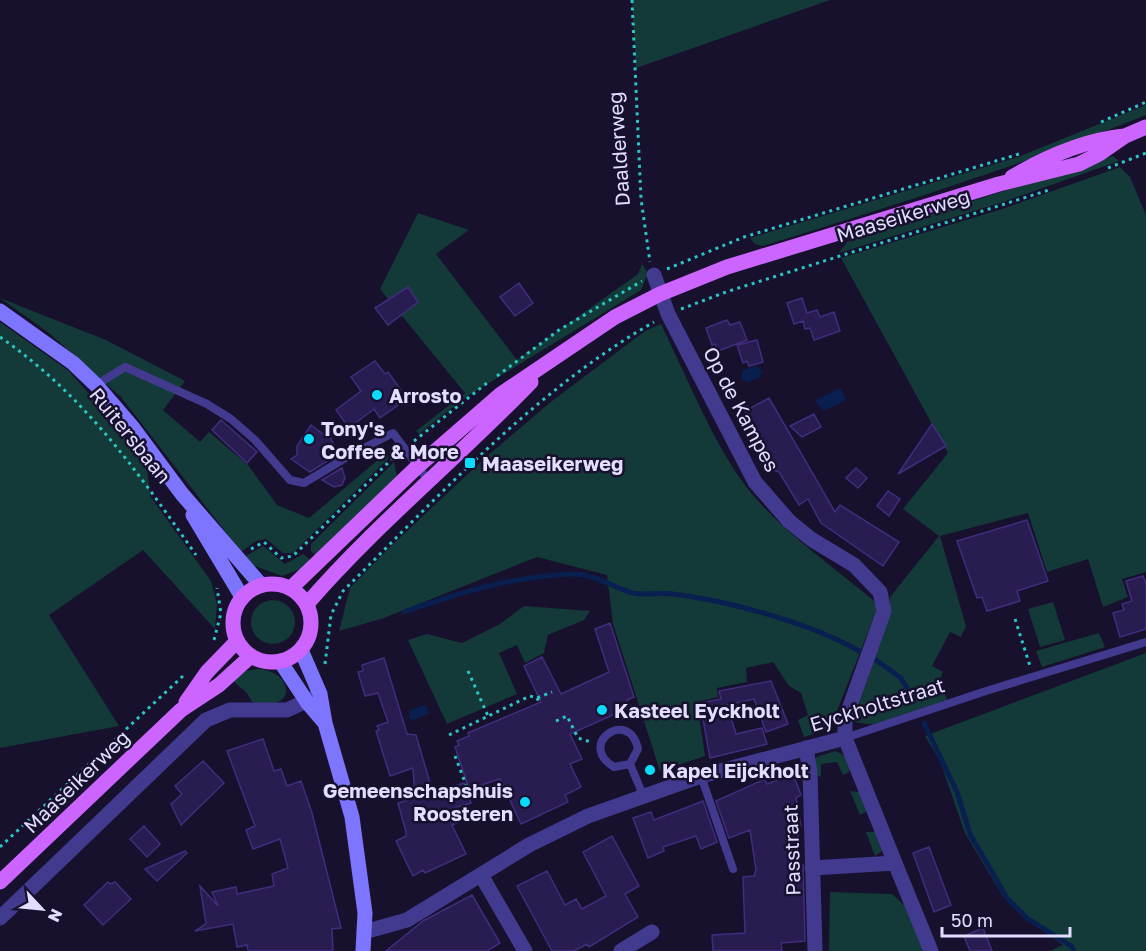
<svg xmlns="http://www.w3.org/2000/svg" width="1146" height="951" viewBox="0 0 1146 951" font-family="'Golos Text',sans-serif">
  <style>
    .green { fill: #133939 }
    .water { fill: #081f50 }
    .lines { fill: none; stroke-linecap: round; stroke-linejoin: round }
    .stream { stroke: #081f50; stroke-width: 5 }
    .building { fill: #291c50; stroke: #402d7d; stroke-width: 1.5 }
    .path { stroke: #2bc6c4; stroke-width: 3; stroke-dasharray: 3 4.5; stroke-linecap: butt }
    .lane { stroke: #413a8f; stroke-width: 8 }
    .street { stroke: #413a8f; stroke-width: 15 }
    .secondary { stroke: #7e75ff; stroke-width: 15 }
    .primary { stroke: #cc65ff; stroke-width: 15 }
    .poi-dot { fill: #0adcff; stroke: #17112e; stroke-width: 2 }
    .labels { text-anchor: middle; dominant-baseline: central; stroke-width: 5; stroke-linejoin: round; paint-order: stroke }
    .street-label { font-size: 20px; fill: #e3deff; stroke: #17112e }
    .poi-label { font-size: 20px; font-weight: bold; fill: #e3deff; stroke: #17112e; text-anchor: start }
  </style>
  <rect width="100%" height="100%" fill="#17112e"/>
  <path class="green" d="M632,0H830L636,68Z
    M1146,105V115C1020,166 892,206 763,246L755,244L750,238L1018,157Z
    M1113,156L1119,161L1003,202L839,253L847,242L854,239Z
    M1120,167L1130,177L1146,215V572L1122,579L1128,597L1103,607L1088,559L1047,572L1028,513L940,536L966,626L961,637L950,632L932,666L943,672L940,679L947,700L876,725L853,722L890,612V597L939,536L903,509L948,453L841,258L1002,209Z
    M418,213L469,230L436,254L517,360L638,274L642,264L648,273L641,290L466,397L419,434L416,431L465,393L380,289Z
    M0,298L106,340L185,381L163,410L200,442L209,432L248,465L277,505L309,518L385,454L389,458L293,553H283L266,539L256,541L241,552L121,397L49,333Z
    M0,322L69,371L127,437L147,468L150,496L211,581L217,604L215,629L143,550L49,615L119,726L0,748Z
    M661,324C687,377 715,449 752,494C787,535 832,566 873,600L877,609L830,729L804,737L798,720L808,715L801,693L789,686L773,662L746,668L747,682L717,688L718,697L697,702L705,756L660,771L613,624L607,575L537,557L381,619L339,631L350,588L392,545L486,457L552,401L645,331Z
    M394,462L397,476L317,557L311,551V544Z
    M263,546L285,564L303,554L312,561L306,567L282,576L252,565L246,556Z
    M251 622a22 22 0 1 1 44 0a22 22 0 1 1-44 0Z
    M1053,602L1065,640L1040,647L1028,609Z
    M524,606L590,611L584,620L548,635L544,653L525,663L517,645L499,653L517,694L447,724L408,640L427,634L462,643L500,624Z
    M1099,633L1105,647L1042,667L1036,651Z
    M1146,653V951H1050L1063,945L1021,915L1002,895L965,833L940,761L925,736Z
    M258,669C288,671 297,700 271,704C265,705 257,703 252,702L247,693L233,681L245,671Z
    M835,751C844,754 852,761 849,772L843,775L837,762L821,764V777L816,775L814,760L817,757Z
    M850,791L860,792L867,811L860,815Z
    M866,832H875L882,851L875,856Z
    M830,892L892,894L907,908L923,951H829Z"/>
  <path class="water" d="M757,366L762,372L759,378L747,382L741,379L743,370Z
    M840,388L846,400L824,411L815,401Z
    M426,705L429,714L413,720L409,718L410,710Z"/>
  <g class="lines">
    <path class="stream" d="M404,612C459,593 513,576 572,574C594,573 612,587 632,593C646,596 659,592 673,594C726,600 813,624 859,651
      M873,658L901,678L914,700
      M924,723L957,792L970,834L1007,898L1027,918L1071,946L1074,951"/>
  </g>
  <path class="building" d="M519,283L533,303L515,316L500,297Z
    M408,287L418,302L388,325L375,308Z
    M802,298L807,313L817,310L820,317L834,312L840,331L814,340L810,328L805,329L803,321L794,324L787,303Z
    M727,320L730,325L740,322L747,340L718,351L715,344L712,345L706,328Z
    M757,340L763,362L749,366L747,361L743,363L737,345Z
    M375,361L385,374L388,372L401,390L392,397L398,405L380,418L374,409L349,428L336,410L361,391L351,377Z
    M769,398L835,512L840,505L899,542L883,566L821,523L808,499L799,505L779,472L765,468L774,463L745,411Z
    M814,414L821,427L802,437L790,426Z
    M221,420L257,452L247,463L212,430Z
    M932,424L946,446L898,474Z
    M311,425L323,434L328,430L337,455L310,472L291,459L297,455V446Z
    M342,468L345,478L342,485L334,487L322,480Z
    M856,468L867,478L858,488L846,478Z
    M888,491L900,499L889,516L877,506Z
    M1027,520L1048,581L1017,591L1020,601L987,611L982,597L977,598L957,541Z
    M1143,576L1146,584V629L1120,637L1113,613L1124,610L1122,604L1132,601L1126,581Z
    M610,623L634,697L627,700L631,707L570,734L582,759L570,764L581,787L565,795L568,802L521,824L500,779L469,789L455,747L459,745L457,741L469,736L468,733L541,702L524,666L542,657L561,694L609,672L595,629Z
    M384,658L407,734L416,735L433,793L464,783L471,803L454,808L459,822L452,825L466,854L425,873L423,870L413,876L396,841L406,836V832L398,803L415,798L413,768L390,776L376,731L379,730L377,726L388,722L378,693L365,696L358,672L363,671L362,665Z
    M771,681L788,724L766,732L754,699L727,705L736,734L762,728L767,744L710,758L700,703L721,699L719,691Z
    M263,739L274,771L281,769L287,786L301,781L312,813L341,928L332,929L333,951H248L247,945L237,947L233,924L195,931L206,924L200,886L218,906L212,892L236,887L237,894L274,886L272,874L288,868L280,839L253,849L246,830L255,826L227,751Z
    M203,761L224,783L181,825L171,804L182,794L175,786Z
    M793,774L801,795L796,798L801,826L797,827L799,840H795L799,866L803,865L805,941L781,943L782,951H713L712,935L745,933L743,877L754,876L756,870L750,830L729,838L716,801L765,779L767,784Z
    M703,801L717,842L701,849L696,836L663,847L664,851L648,858L633,818L651,812L654,820Z
    M144,826L160,844L147,857L130,839Z
    M612,836L639,886L625,894L638,917L589,947L587,944L574,951H552L517,886L547,871L565,905L576,899L582,909L606,896L583,852Z
    M929,847L951,905L934,912L913,853Z
    M185,851L187,853L157,881L145,869Z
    M108,882L110,884L115,882L131,899L103,925L84,905Z
    M472,895L500,943L487,951H386L423,921Z
    M983,928L992,951H970L964,936Z"/>
  <g class="lines">
    <path class="path" d="M632,0L641,199L650,262
      M1101,122L1146,102
      M1108,168L1146,153
      M667,269L744,237L1019,154
      M681,309L726,292L1049,190
      M0,337C84,395 138,472 196,555
      M497,376L559,330L642,281
      M414,441L487,383
      M251,549L264,542L281,558L293,556L395,456
      M1015,619L1030,666
      M214,640L221,613L217,588
      M325,664L331,615L343,591C439,496 535,390 654,322
      M468,671L488,716
      M537,698L540,704
      M556,721L567,716L578,738L591,742
      M449,735L530,696L537,698L552,692
      M455,756L468,790L477,802
      M0,847L183,676"/>
    <path class="lane" d="M96,385L125,367L207,404L231,419L255,440L290,480L304,483L352,454L393,433L428,480
      M845,738L986,691L1146,642
      M630,764L638,749C629,707 576,744 614,767L630,764L643,795
      M701,776L733,869"/>
    <path class="street" d="M654,275L668,314L755,482L789,521L811,539L854,565L880,592L884,611L845,720V738L895,863
      M806,748L810,772L815,951
      M812,868L895,863L931,951
      M481,875L525,951
      M0,918L206,720L230,710H287L317,696
      M364,932L407,920L529,845L588,816L701,776L845,738
      M621,951L652,932"/>
    <path class="secondary" d="M0,311L73,363L96,385L133,428L182,494L261,585
      M193,515L242,597
      M301,650L320,694L325,723L352,817L365,913L363,951
      M280,661L307,702L325,723"/>
    <path class="primary" d="M1012,177C1046,157 1085,140 1124,136
      M233 623a39 39 0 1 1 78 0a39 39 0 1 1-78 0Z
      M291,588L417,467L501,394L615,317L660,294L727,267L999,184L1079,164L1099,154L1125,136L1146,127
      M307,604C376,524 458,458 531,382
      M186,702L207,672L237,641
      M0,882L181,710L219,685L251,656"/>
  </g>
  <g class="poi-dot">
    <circle cx="377" cy="395" r="6"/>
    <circle cx="309" cy="439" r="6"/>
    <rect x="464" y="457" width="12" height="12" rx="3"/>
    <circle cx="602" cy="710" r="6"/>
    <circle cx="650" cy="770" r="6"/>
    <circle cx="525" cy="802" r="6"/>
  </g>
  <g class="labels">
    <g class="street-label">
      <text transform="translate(618 149) rotate(-94)">Daalderweg</text>
      <text transform="translate(903 215) rotate(-17)">Maaseikerweg</text>
      <text transform="translate(742 409) rotate(62)">Op de Kampes</text>
      <text transform="translate(131 435) rotate(51)">Ruitersbaan</text>
      <text transform="translate(877 704) rotate(-17)">Eyckholtstraat</text>
      <text transform="translate(76 781) rotate(-44)">Maaseikerweg</text>
      <text transform="translate(791 850) rotate(-92)">Passtraat</text>
    </g>
    <g class="poi-label">
      <text x="389" y="395">Arrosto</text>
      <text x="321" y="428">Tony's<tspan x="321" dy="23">Coffee &amp; More</tspan></text>
      <text x="482" y="463">Maaseikerweg</text>
      <text x="614" y="710">Kasteel Eyckholt</text>
      <text x="662" y="770">Kapel Eijckholt</text>
      <text x="513" y="790" text-anchor="end">Gemeenschapshuis<tspan x="513" dy="23">Roosteren</tspan></text>
    </g>
  </g>
  <g transform="translate(42 909) rotate(116)" stroke="#17112e" stroke-width="4.5" paint-order="stroke">
  <path d="M0-4.5L10 22L0 15L-10 22Z" fill="#e3deff"/>
  <text y="-9" font-size="16" font-weight="bold" text-anchor="middle" fill="#e3deff">N</text>
  </g>
  <path d="M942 927v9h128v-9" fill="none" stroke="#e3deff" stroke-width="3"/>
  <text x="951" y="927" font-size="18" fill="#e3deff" stroke="#17112e" stroke-width="4.5" paint-order="stroke">50 m</text>
</svg>
